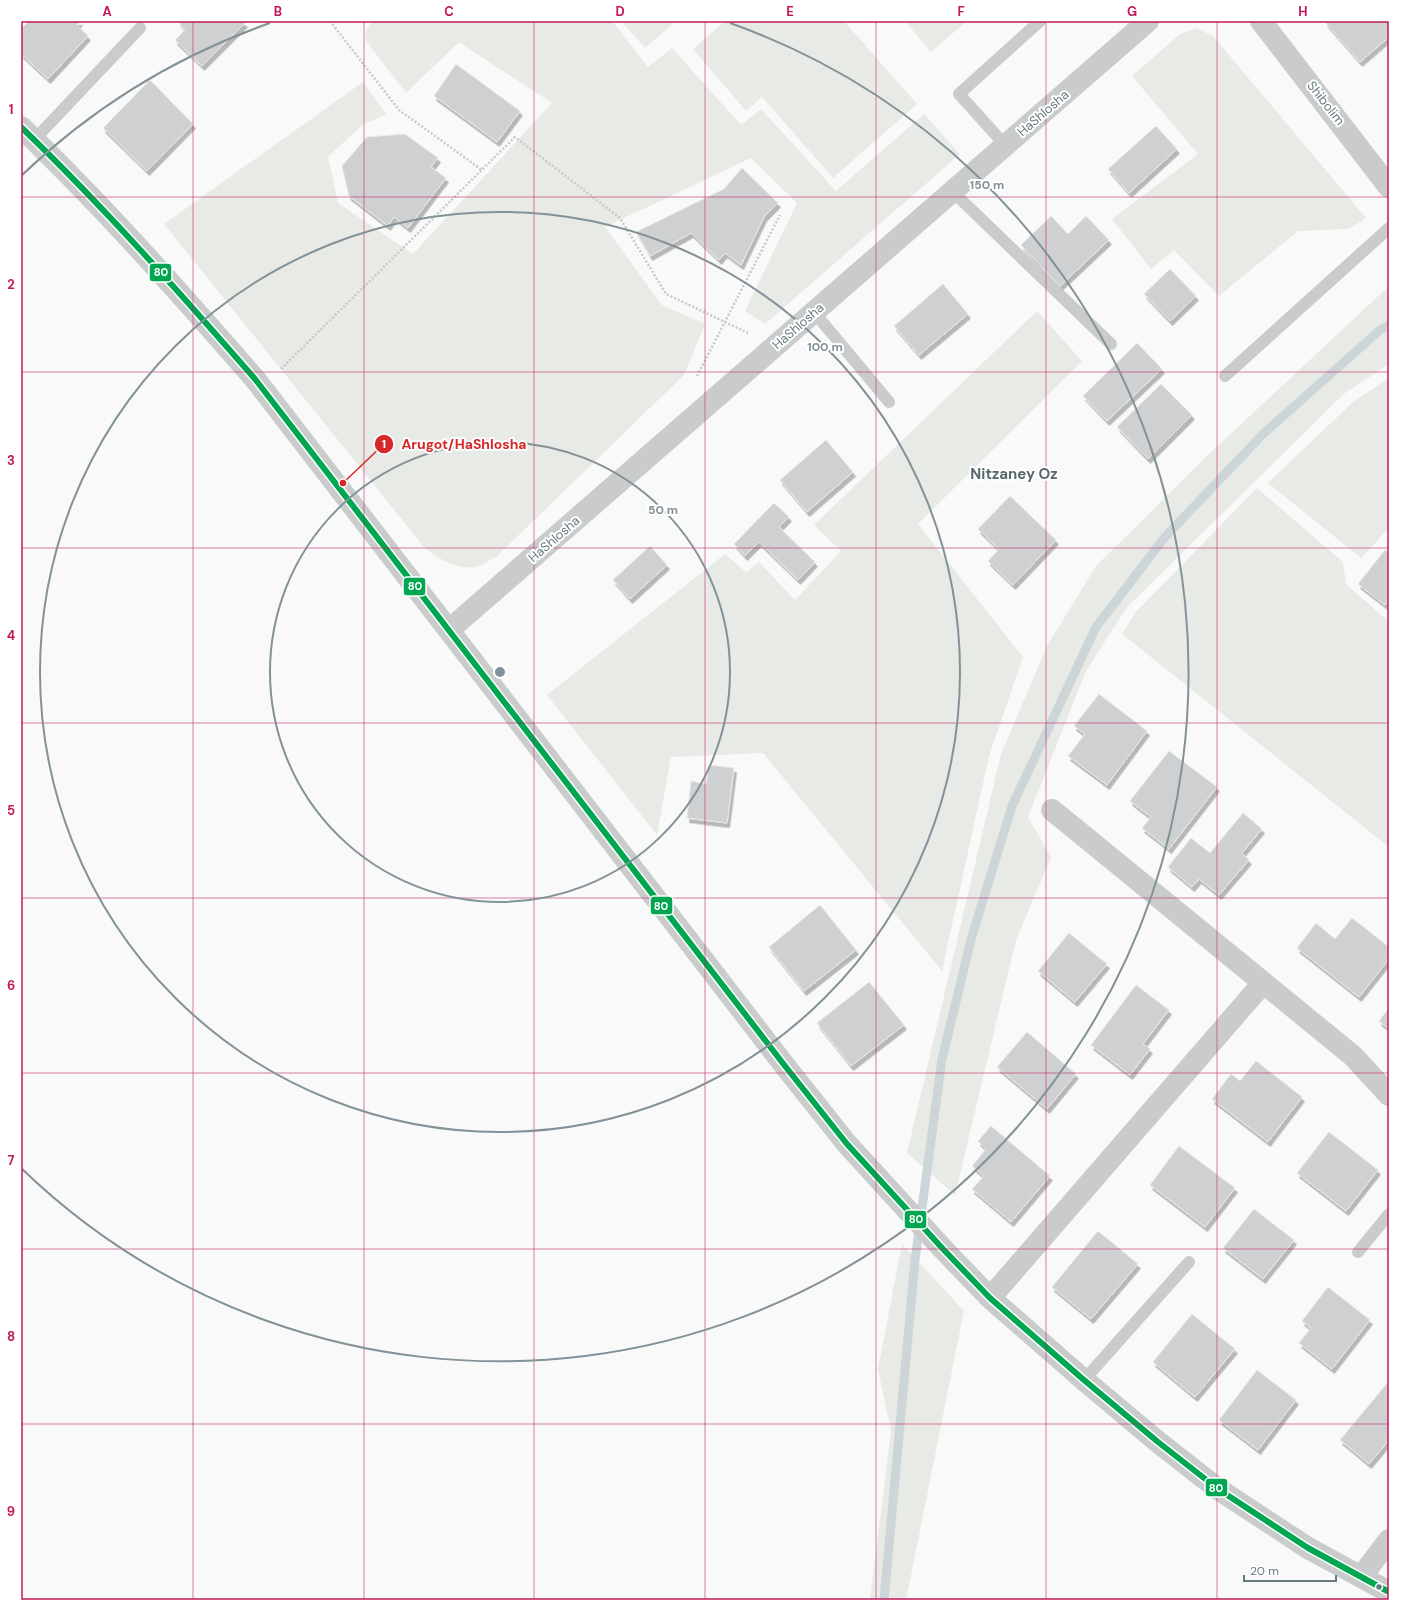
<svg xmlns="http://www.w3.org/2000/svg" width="1410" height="1621" viewBox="0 0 1410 1621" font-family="'DM Sans',sans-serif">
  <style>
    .green { fill: #e8eae6 }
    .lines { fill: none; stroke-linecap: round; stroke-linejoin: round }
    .stream { stroke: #ccd5d7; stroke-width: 9 }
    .building { fill: #ced0d1; stroke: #e8e8e8; filter: url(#shadow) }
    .path { stroke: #c8c9ca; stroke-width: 2.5; stroke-dasharray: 2 2; stroke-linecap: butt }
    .lane { stroke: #cacccc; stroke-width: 12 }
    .street { stroke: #cacccc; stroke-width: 22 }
    .bus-1-casing { stroke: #fff; stroke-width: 9 }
    .bus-1 { stroke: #00a651; stroke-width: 6 }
    .grid { fill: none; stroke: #c2185b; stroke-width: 1; stroke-opacity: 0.55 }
    .ring { fill: none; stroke: #829298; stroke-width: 2 }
    .bus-dot { fill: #667a81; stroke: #fff; stroke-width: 1.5 }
    .labels { text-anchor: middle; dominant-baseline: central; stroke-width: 4; stroke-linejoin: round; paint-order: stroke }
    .street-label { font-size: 13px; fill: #667a81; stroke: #fff }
    .quarter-label { font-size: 15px; font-weight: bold; fill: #58676d; stroke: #fff }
    .centre { fill: #829298; stroke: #fff; stroke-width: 2 }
    .ring-label { font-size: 12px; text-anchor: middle; font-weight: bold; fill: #829298; stroke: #fff; stroke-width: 4; stroke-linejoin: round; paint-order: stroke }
    .leader { fill: none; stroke: #d62828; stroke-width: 1.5 }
    .callout-dot { fill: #d62828; stroke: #fff; stroke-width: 1.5 }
    .mark-label { font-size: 12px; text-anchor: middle; font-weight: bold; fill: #fff }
    .callout-label { font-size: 14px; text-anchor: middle; font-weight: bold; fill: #d62828; stroke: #fff; stroke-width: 4; stroke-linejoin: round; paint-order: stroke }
    .line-badge { stroke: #fff; stroke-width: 1.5 }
    .badge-label { font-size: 11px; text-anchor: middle; font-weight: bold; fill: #fff }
    .neatline { fill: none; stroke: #c2185b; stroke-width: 1.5 }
    .grid-label { font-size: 13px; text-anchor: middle; font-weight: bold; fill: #c2185b }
  </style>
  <defs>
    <filter id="shadow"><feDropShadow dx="2.5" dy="4.5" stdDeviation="0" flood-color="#0004"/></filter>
  </defs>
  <rect width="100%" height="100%" fill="#f9f9f9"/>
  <path class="green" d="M372,21H612L648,67L672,48L741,125L761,109L836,191L924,114L960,154L765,324L745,311L797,203L751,158L605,227L662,305L705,324L684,375L496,557C490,560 482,565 476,567C458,570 436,558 424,547L164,224L363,82L386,114L361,126L328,157L338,203L413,254L552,103L459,42L406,93L367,42L365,33Z
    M621,21H676L645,48Z
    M725,21H844L917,104L833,178L762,97L746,111L693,49Z
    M905,21H967L931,52Z
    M1196,28L1213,36L1366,218L1349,229L1298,231L1219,296L1174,250L1151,269L1112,219L1198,154L1132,76L1179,35Z
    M1389,286V364L1345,393L1127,607L1086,671L1028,817L1051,857L1016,940L955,1195L907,1153L1001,754L1047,646L1096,566L1207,456Z
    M1037,311L1082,361L918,524L1023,657L989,756L942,971L763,753L671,757L657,835L547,695L725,554L746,572L759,562L795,600L841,551L814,525Z
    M1389,378V528L1361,558L1268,483L1352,403Z
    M1257,488L1343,562L1346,584L1389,622V847L1122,634L1135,613Z
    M902,1244L964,1311L906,1600H870L891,1431L878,1369Z"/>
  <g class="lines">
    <path class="stream" d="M884,1600L915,1260L942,1059L972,936L1012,806L1096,627L1165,537L1264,433L1380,330L1389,325"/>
  </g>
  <path class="building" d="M29,21H80L77,25L88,36L48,79L21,54V29Z
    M178,21H242L245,23L202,66L175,40L185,30Z
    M1326,21H1389V37L1360,62L1325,22Z
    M456,64L520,111L497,142L434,96Z
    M150,80L193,124L147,171L103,128Z
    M1156,126L1177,149L1129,193L1108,169Z
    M405,134L438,158L431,167L446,178L408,228L394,217L388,226L349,196L342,166L367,137Z
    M742,168L778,203L764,217L741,265L725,253L719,260L691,233L650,256L636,232L724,189Z
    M1051,216L1068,234L1086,216L1109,240L1060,286L1021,245Z
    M1170,269L1196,296L1170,321L1144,294Z
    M943,284L968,314L919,355L894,326Z
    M1137,343L1162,369L1107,421L1083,396Z
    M1161,384L1192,415L1148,459L1117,427Z
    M826,440L853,472L807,512L780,480Z
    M1010,496L1056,540L1013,585L988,561L999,549L978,529Z
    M774,503L789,517L779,527L815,562L798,580L759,542L745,556L734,544Z
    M650,546L667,565L630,599L613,580Z
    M1385,550L1389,553V600L1385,605L1358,584Z
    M1099,694L1147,731L1107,785L1068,756L1085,734L1074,726Z
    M1169,751L1217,787L1169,849L1142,828L1151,817L1130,801Z
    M709,765L734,768L727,823L687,818L691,781L706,784Z
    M1243,813L1262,829L1242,853L1249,860L1219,895L1199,879L1192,887L1168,867L1191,838L1210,853Z
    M820,905L856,950L804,991L769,947Z
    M1352,918L1389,947V959L1359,997L1297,948L1316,923L1335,939Z
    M1069,933L1107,964L1075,1002L1038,971Z
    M869,982L904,1025L851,1066L817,1023Z
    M1136,985L1169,1010L1143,1044L1150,1049L1130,1075L1091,1045Z
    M1389,1008V1029L1379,1021Z
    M1027,1032L1076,1074L1047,1109L997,1067Z
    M1256,1061L1302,1097L1268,1142L1212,1099L1231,1074L1240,1081Z
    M991,1126L1050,1176L1011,1222L972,1189L984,1176L972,1166L986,1149L978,1141Z
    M1329,1132L1378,1170L1346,1211L1297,1173Z
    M1179,1146L1235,1188L1205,1227L1150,1185Z
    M1254,1209L1294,1240L1263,1279L1223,1248Z
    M1098,1231L1138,1264L1091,1319L1052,1287Z
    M1328,1287L1370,1320L1332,1369L1299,1343L1311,1328L1302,1321Z
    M1192,1314L1235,1349L1195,1397L1153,1362Z
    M1257,1370L1296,1400L1258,1450L1219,1420Z
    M1389,1381V1440L1369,1464L1340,1440Z"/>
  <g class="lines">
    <path class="path" d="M330,21L399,110L482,170
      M281,369L515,137L620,218L666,294L748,333
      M697,376L780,215"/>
    <path class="lane" d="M34,140L140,28
      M1005,145L959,94L1040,21
      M952,191L1111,344
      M814,312L889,402
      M1225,376L1389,228
      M1358,1252L1389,1214
      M1084,1380L1189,1262"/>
    <path class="street" d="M1261,21L1389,187
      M21,127C104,207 180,293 255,379L785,1066L847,1144L943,1249L990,1298L1084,1380L1158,1442L1218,1489L1308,1548L1389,1592
      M449,630L1148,21
      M1052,810L1353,1056L1389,1095
      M990,1298L1263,983
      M1361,1577L1389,1540"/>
    <g class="bus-1-casing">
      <path id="bus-1" d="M21,127C104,207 180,293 255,379L785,1066L847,1144L943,1249L990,1298L1084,1380L1158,1442L1218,1489L1308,1548L1389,1592"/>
    </g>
    <use href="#bus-1" class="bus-1"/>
  </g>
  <path class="grid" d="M193,21V1600M364,21V1600M534,21V1600M705,21V1600M876,21V1600M1046,21V1600M1217,21V1600M21,197H1389M21,372H1389M21,548H1389M21,723H1389M21,898H1389M21,1073H1389M21,1249H1389M21,1424H1389"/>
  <g class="ring">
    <circle cx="500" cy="672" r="230"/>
    <circle cx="500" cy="672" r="460"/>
    <path d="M21 176A689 689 0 0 1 270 23M730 23A689 689 0 1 1 21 1168"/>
  </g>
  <circle class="bus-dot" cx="1379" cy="1587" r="3.5"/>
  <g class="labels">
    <g class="street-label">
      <text transform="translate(1326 103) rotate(52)">Shibolim</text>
      <text transform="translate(1043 113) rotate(-41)">HaShlosha</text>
      <text transform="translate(798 326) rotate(-41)">HaShlosha</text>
      <text transform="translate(554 539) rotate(-41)">HaShlosha</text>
    </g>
    <g class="quarter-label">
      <text x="1014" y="474">Nitzaney Oz</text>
    </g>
  </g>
  <circle cx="500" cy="672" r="6" class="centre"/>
  <g class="ring-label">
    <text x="987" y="189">150 m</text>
    <text x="825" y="351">100 m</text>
    <text x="663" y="514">50 m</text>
  </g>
  <path class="leader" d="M343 483L384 444"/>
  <g class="callout-dot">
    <circle cx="343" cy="483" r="4"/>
    <circle cx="384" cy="444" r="10"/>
  </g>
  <g class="mark-label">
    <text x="384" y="448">1</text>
  </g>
  <g class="callout-label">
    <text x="464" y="449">Arugot/HaShlosha</text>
  </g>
  <g class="line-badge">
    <rect x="149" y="263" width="23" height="19" rx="4" fill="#00a651"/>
    <rect x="403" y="577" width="23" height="19" rx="4" fill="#00a651"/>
    <rect x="650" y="896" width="23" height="19" rx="4" fill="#00a651"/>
    <rect x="904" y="1210" width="23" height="19" rx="4" fill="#00a651"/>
    <rect x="1205" y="1478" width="23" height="19" rx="4" fill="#00a651"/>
  </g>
  <g class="badge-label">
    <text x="161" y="276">80</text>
    <text x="415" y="590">80</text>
    <text x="661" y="910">80</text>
    <text x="916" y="1223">80</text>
    <text x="1216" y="1492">80</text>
  </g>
  <rect width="1410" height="1621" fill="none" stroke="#ffffff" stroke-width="44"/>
  <path d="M1244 1575v6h92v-6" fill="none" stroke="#667a81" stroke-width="2"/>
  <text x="1250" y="1575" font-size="12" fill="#667a81" stroke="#ffffff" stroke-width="3" paint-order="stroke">20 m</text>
  <rect x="22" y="22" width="1366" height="1577" class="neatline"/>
  <g class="grid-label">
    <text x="107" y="16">A</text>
    <text x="278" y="16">B</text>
    <text x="449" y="16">C</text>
    <text x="620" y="16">D</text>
    <text x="790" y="16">E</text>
    <text x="961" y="16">F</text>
    <text x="1132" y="16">G</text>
    <text x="1303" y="16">H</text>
    <text x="11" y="114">1</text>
    <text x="11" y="289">2</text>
    <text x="11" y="465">3</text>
    <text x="11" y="640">4</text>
    <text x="11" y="815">5</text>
    <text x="11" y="990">6</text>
    <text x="11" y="1165">7</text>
    <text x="11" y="1341">8</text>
    <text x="11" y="1516">9</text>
  </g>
</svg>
